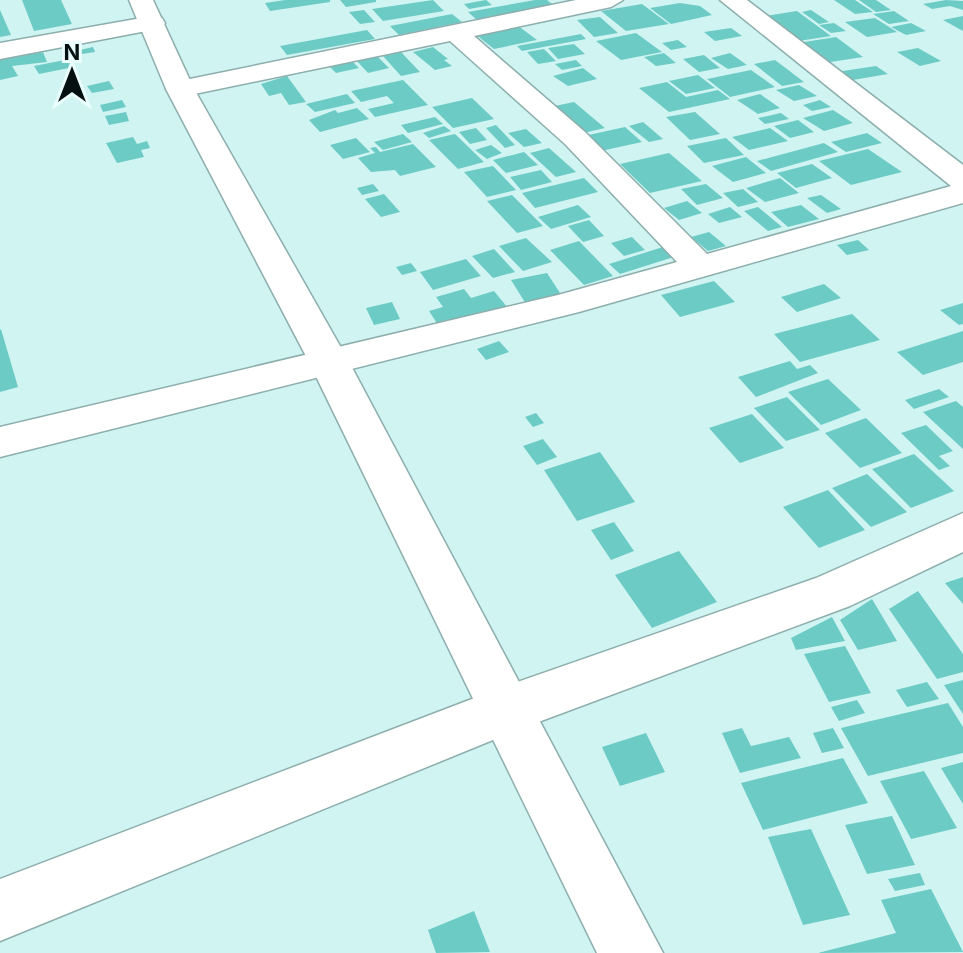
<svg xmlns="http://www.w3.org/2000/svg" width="963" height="953" viewBox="0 0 963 953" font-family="Inter,sans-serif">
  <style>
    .building { fill: #6dcbc6 }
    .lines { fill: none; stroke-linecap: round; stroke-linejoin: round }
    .street-casing { stroke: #8caeac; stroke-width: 3 }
    .secondary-casing { stroke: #8caeac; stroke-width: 3 }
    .street { fill: #fff; fill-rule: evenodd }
    .secondary { fill: #fff; fill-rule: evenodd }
  </style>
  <rect width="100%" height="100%" fill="#d0f4f2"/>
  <path class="building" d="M22,0H61L72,24L34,31Z
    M285,0H330V2L270,11L265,3Z
    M340,0H376V2L346,7Z
    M433,0L444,11L383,21L372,9Z
    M486,0L492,5L469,9L464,4Z
    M535,0H547L556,7L478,21L468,12Z
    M834,0H855L873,12L855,14Z
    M859,0H876L891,10L876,12Z
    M946,0L963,1V10L950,6L932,9L923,4Z
    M680,3L700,6L712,15L671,24L650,8Z
    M642,4L669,24L626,31L601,11Z
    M0,10L11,35L0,37Z
    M364,10L375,22L360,24L349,12Z
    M811,10L829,22L819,24L802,12Z
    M797,11L831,36L792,42L759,17Z
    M894,11L909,21L889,24L873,14Z
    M452,14L462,22L399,35L390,26Z
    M963,16V31L943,20Z
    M600,17L618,33L594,37L577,20Z
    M875,18L897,32L867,37L845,22Z
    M834,23L846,31L831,33L819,25Z
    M911,23L926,31L906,35L891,27Z
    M517,25L537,40L494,49L475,34Z
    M731,28L742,36L715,41L704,32Z
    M367,30L375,39L287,55L280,46Z
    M636,33L662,52L621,60L596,41Z
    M581,34L586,39L522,51L517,46Z
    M836,37L863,57L824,63L798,43Z
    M678,40L687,47L671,50L662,43Z
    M78,44L80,50L93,47L95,52L69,56L66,47Z
    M574,44L585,54L558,59L548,48Z
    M433,47L448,59L444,60L452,66L435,70L413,52Z
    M918,48L941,61L920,66L897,52Z
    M544,49L556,61L538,64L527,52Z
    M43,52L47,62L12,66L18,76L0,80V60Z
    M401,52L420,72L401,76L383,56Z
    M664,53L676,63L656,66L644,57Z
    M730,53L747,65L728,69L711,58Z
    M704,55L720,68L699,72L683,59Z
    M378,57L389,68L368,73L357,61Z
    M70,59L74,67L39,74L34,66Z
    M576,60L582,66L562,70L555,64Z
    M775,60L804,82L782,86L754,64Z
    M353,62L359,68L336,73L330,67Z
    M876,66L888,74L847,81L836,72Z
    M583,68L597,79L568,86L553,76Z
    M751,70L775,87L730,97L707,79Z
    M698,75L715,88L686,94L669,81Z
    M287,76L306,102L289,105L281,93L269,96L261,84Z
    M403,80L428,105L375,117L368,109L394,103L387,96L361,102L351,91Z
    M109,81L114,89L92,93L87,86Z
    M667,82L686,97L718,90L730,99L669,112L639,88Z
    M799,85L817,96L794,101L776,90Z
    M347,94L355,103L315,112L306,104Z
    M760,94L780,108L758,114L737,100Z
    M472,98L494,119L453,128L432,107Z
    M122,100L126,107L103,112L100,105Z
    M820,100L831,107L812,111L803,105Z
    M574,102L605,128L579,134L550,107Z
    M357,108L369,119L320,132L309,120L335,110L338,113Z
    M833,110L853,123L824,131L803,118Z
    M126,112L129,121L109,125L105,116Z
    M695,112L720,134L690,140L666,117Z
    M781,113L789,119L765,124L758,118Z
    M435,117L443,124L408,133L401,125Z
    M798,120L814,132L790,138L774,126Z
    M643,122L663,139L649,142L629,126Z
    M496,125L515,145L505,148L486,128Z
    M444,126L451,131L429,138L423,133Z
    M625,127L642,142L601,151L584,136Z
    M476,128L487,140L470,144L459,132Z
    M770,128L788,141L749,150L732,137Z
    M526,129L542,143L524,147L508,133Z
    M867,133L882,143L846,152L831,142Z
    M403,134L412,142L383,150L374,142Z
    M455,134L484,162L458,169L429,140Z
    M133,137L137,144L147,141L150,148L141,150L144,157L117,163L106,143Z
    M356,138L370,152L343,159L330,145Z
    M726,138L744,155L704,163L687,146Z
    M824,143L838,152L771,171L757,161Z
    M413,144L436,167L400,176L395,170L371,172L358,158L375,153L370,148L376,147L380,152Z
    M491,145L502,153L487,159L475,150Z
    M549,148L576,172L556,177L530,153Z
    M868,149L902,172L851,185L819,161Z
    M524,152L538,165L506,173L493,160Z
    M669,153L702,181L650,193L620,164Z
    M746,157L766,173L733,182L712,166Z
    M812,164L832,178L796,188L777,173Z
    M493,166L516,190L487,197L464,172Z
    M541,170L552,182L521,190L510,177Z
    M584,178L598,192L535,208L522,193Z
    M780,178L799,193L765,202L746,188Z
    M373,184L379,191L362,195L357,188Z
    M706,184L723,198L697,205L681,189Z
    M743,189L758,202L738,207L723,193Z
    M384,194L400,212L381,217L365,199Z
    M512,195L543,226L517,233L487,201Z
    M821,195L841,209L827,213L807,198Z
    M687,201L702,213L679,220L664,208Z
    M578,205L591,217L551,229L538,217Z
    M801,205L819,219L788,227L771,212Z
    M730,207L742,217L719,223L708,214Z
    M758,207L782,227L768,231L744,211Z
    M589,220L604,236L583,242L568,226Z
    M709,232L726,246L708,251L691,237Z
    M632,237L645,250L624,256L611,243Z
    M526,238L552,262L523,271L499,246Z
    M858,240L869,250L847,255L837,245Z
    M579,241L613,276L584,285L550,250Z
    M666,246L677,256L620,274L609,264Z
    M494,249L515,272L493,278L472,256Z
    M466,259L481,276L433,290L420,272Z
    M411,263L417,271L402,275L396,267Z
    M547,273L562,296L526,304L511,280Z
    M714,281L735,302L680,317L661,295Z
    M824,284L841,298L797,312L781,297Z
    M464,289L471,298L494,291L508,308L440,328L429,311L443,307L436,297Z
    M392,302L400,319L374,325L366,308Z
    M963,303V324L959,325L940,310Z
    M852,314L880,340L800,362L774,334Z
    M1,329L18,387L0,392V330Z
    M963,331V362L923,375L897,352Z
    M499,341L509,352L486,360L477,349Z
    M790,361L797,369L810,365L818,373L756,397L738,377Z
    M828,379L861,410L821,425L788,392Z
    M939,389L949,397L914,409L905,400Z
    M787,397L820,430L786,441L754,408Z
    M956,401L963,407V449L923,412Z
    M536,413L544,423L533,427L525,417Z
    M752,414L784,448L740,463L709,428Z
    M866,418L902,453L860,468L825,433Z
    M926,425L953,451L939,456L950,466L939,470L901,433Z
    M543,439L557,457L537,465L523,446Z
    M600,452L635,502L577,521L544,470Z
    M914,454L954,491L911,508L872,469Z
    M867,474L907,512L871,527L832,488Z
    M828,490L865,530L819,548L783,507Z
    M614,522L634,551L611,560L591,530Z
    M679,551L717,602L652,628L615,575Z
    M963,577V604L945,583Z
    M918,591L963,654V672L937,679L889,609Z
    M872,599L897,641L858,650L840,620Z
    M832,617L845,641L796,650L791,638Z
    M845,646L871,693L829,702L804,654Z
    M963,680V714L944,685Z
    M927,682L939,699L907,707L896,690Z
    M857,700L865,713L839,721L831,707Z
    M948,703L963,727V753L868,776L841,728Z
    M742,728L751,746L789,737L801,758L740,773L722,733Z
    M833,728L844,748L822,753L813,733Z
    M646,733L665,772L620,786L602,747Z
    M843,758L868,803L763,830L741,783Z
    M963,762V804L941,768Z
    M924,771L957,828L911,839L880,781Z
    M892,816L915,865L867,874L845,825Z
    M811,829L850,915L803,925L768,837Z
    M920,873L925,885L895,891L888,879Z
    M931,889L963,952L818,953L896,933L881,900Z
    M474,911L490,952L436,953L428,930Z"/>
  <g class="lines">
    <g class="street-casing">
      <path id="street" d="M576,0H623L611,7L474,36L585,132L707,254L951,186L720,0H747L963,165V203L579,312L0,457V427L558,295L677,262L565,144L450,41L180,97L170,95L166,89L170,83L180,81Z
        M153,16L162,18L165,23L162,28L0,59V43Z
        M963,513V552L850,606L525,727L0,941V879L506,686L816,578Z"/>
    </g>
    <g class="secondary-casing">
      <path id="secondary" d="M129,0H153L194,89L348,360L663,953H597L308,360L166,89Z"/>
    </g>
    <use href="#street" class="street"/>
    <use href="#secondary" class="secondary"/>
  </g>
  <g transform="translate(72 72)" stroke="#e9fefd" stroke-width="6" paint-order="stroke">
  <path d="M0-6L14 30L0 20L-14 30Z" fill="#051010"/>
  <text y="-12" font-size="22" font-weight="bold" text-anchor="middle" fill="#051010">N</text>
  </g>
</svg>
